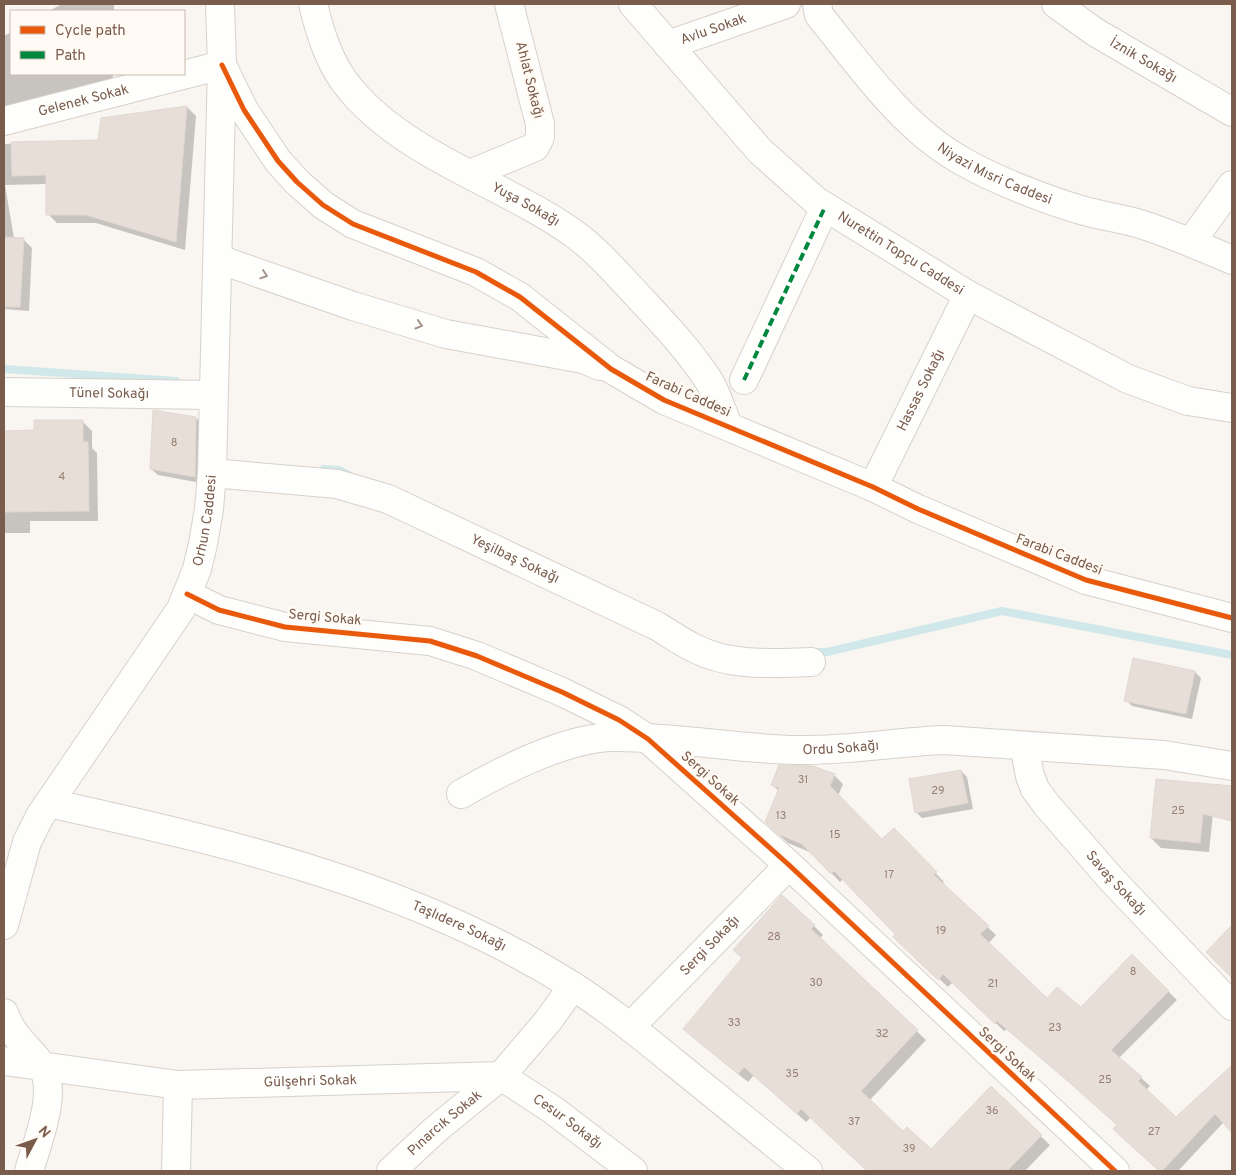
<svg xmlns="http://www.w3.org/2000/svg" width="1236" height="1175" viewBox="0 0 1236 1175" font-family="Overpass,sans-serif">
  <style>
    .shadow { fill: #0003 }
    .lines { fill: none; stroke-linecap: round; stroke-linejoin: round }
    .stream { stroke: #d0e8ea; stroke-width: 8 }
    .building { fill: #e6ded7; stroke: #e2d8d2 }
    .minor-casing { stroke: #d7d1cb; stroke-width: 30 }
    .minor { stroke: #fefefd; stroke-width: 28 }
    .quiet { stroke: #00873e; stroke-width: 4; stroke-dasharray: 8 4; stroke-linecap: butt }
    .cycleway-casing { stroke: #fffaf3; stroke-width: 8 }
    .cycleway { stroke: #e8590c; stroke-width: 5 }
    .oneway { stroke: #a8958b }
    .labels { text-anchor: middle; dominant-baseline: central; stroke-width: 5; stroke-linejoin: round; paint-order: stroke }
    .number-label { font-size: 11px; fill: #977e72 }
    .street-label { font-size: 14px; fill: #7a5c4d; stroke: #fffaf3 }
  </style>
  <rect width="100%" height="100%" fill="#f9f5f0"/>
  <path class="shadow" d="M62,4H114V11H49Z
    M732,4H759L756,13Z
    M11,32V74H113L112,87L4,108V36Z
    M187,107L196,116L185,250L96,223H57L48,214L47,184L5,185L14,238L23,239L32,248L29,311L4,309V144L99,141Z
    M196,418L202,424L201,483L158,475L151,469Z
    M82,421L92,431V448L97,453L98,521H30V533H4V432L36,431Z
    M1195,672L1201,678L1192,719L1132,706L1126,700Z
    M961,771L967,777L973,809L922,818L916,812Z
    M834,775L843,784L838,796L882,841L894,829L944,882L942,884L996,935L988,944L1047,1000L1081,1009L1132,956L1177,1000L1119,1058L1150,1086L1146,1090L1176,1119L1232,1067V1131L1224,1122L1178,1171H1160L1124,1137L1118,1125L1079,1090L1007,1029L1004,1031L953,982L948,987L903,946L897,934L843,879L840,882L812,853L788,843L775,831L779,791L772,785Z
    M1215,794L1209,852L1161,848L1151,838Z
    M814,926L823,935L819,939L926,1040L869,1101L903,1133L931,1150L991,1088L1050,1145L1025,1171H868L811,1117L806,1122L754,1075L748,1082L694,1038Z"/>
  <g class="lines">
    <path class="stream" d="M4,369L176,381
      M324,469L339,470L349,475
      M811,652H827L1002,611L1232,655"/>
  </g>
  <path class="building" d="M187,106L176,242L86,215H46V175L12,176L11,142L98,140L101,118Z
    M4,237L24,238L20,307H4Z
    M153,410L196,417L195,477L150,469Z
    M34,420H83V442H88L89,511L4,512V431L34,430Z
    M1133,658L1195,671L1186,714L1124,701Z
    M779,765L813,766L835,774L830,786L882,839L894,828L937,872L934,875L989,926L980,934L1047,998L1057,987L1081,1007L1132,954L1169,991L1111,1050L1142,1077L1138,1081L1176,1117L1232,1065V1133L1215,1114L1162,1171H1159L1113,1129L1117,1125L1069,1082L997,1021L995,1024L943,974L938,980L893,937L895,934L834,871L831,874L802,844L778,834L765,822L779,788L771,785Z
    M961,770L968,803L915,813L909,779Z
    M1156,779L1232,786V821L1203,814L1200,843L1150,838Z
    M782,895L815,925L811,929L918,1030L861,1091L903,1131L907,1127L931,1149L991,1086L1042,1135L1007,1171H867L801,1109L797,1114L744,1067L738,1074L683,1029L742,958L733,950Z
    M1232,925V978L1206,952Z"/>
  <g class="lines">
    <g class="minor-casing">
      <g id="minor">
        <path id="s1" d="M313,4C320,33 330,66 351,90C406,156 504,184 573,233C597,250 618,275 638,296C663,323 689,350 709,381C717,394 722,411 728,426"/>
        <path id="s2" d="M633,4L760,151L816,201L968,295L1128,379L1188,401L1232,408"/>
        <path id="s3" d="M817,4L819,15C861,67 903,128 962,161C993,179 1046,200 1081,210C1101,216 1121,218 1140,224C1172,234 1202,247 1232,260"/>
        <path id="s4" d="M1056,4L1095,32L1232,112"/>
        <path id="s5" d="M668,45L786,4"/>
        <path d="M222,65L244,110L278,161L297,182L323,205L353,224L476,272L520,297L611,369L664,400L873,487L918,509L1086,580L1232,618"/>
        <path id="s6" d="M4,121L222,65"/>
        <path d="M470,174L535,147L540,137V124L509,4"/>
        <path d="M1191,242L1232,185"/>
        <path d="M218,259L353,306L446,334L583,359L600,366"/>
        <path d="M744,380L825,207"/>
        <path id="s7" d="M4,392L213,395"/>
        <path id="s8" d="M212,473L337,484L388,499L657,626C669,633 681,642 694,648C730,667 772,663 811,662"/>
        <path id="s9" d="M873,487L968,295"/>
        <path d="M187,594L219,610L285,627L430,641L477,656L562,692L619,720L648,739L789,865L1115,1171"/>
        <path id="s10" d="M1024,746L1030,776L1035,789L1046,804L1112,880L1232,1006"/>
        <path id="s11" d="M461,794C501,771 566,738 612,737C674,736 735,749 797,750C847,751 895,742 944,740L1164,755L1232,766"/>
        <path id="s12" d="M49,803C230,843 412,885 571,985C606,1007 639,1034 671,1060C717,1097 763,1134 808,1171"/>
        <path id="s13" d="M4,925L27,842L40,816L181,609L197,569L203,544L209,509L212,473L222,65L220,4"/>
        <path d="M4,1013C11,1034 27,1047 40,1063C60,1088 37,1143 29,1171"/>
        <path id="s14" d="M630,1027L789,865"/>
        <path id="s15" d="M4,1061L178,1085L501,1076L548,1021L573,986"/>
        <path d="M176,1171L178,1085"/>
        <path id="s16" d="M391,1171L435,1130L501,1076L553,1110L633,1171"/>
      </g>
    </g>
    <use href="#minor" class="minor"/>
    <path class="quiet" d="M744,380L825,207"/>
    <g class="cycleway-casing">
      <path id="cycleway" d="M222,65L244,110L278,161L297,182L323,205L353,224L476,272L520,297L611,369L664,400L873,487L918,509L1086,580L1232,618
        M187,594L219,610L285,627L430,641L477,656L562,692L619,720L648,739L789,865L1115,1171"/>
    </g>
    <use href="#cycleway" class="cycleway"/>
  </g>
  <defs><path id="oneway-chevron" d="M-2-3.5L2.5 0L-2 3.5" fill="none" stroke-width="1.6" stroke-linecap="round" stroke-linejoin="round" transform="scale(1.25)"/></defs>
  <g class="oneway">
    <use href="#oneway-chevron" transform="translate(264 275) rotate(19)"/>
    <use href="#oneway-chevron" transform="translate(419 325) rotate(17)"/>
  </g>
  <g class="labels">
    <g class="number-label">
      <text x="174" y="443">8</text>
      <text x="62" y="477">4</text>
      <text x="803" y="780">31</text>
      <text x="938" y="791">29</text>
      <text x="1178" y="811">25</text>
      <text x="781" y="816">13</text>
      <text x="835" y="835">15</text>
      <text x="889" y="875">17</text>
      <text x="941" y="931">19</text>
      <text x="774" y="937">28</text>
      <text x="1133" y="972">8</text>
      <text x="816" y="983">30</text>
      <text x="993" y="984">21</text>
      <text x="734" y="1023">33</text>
      <text x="1055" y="1028">23</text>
      <text x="882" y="1034">32</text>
      <text x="792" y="1074">35</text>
      <text x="1105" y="1080">25</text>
      <text x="992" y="1111">36</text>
      <text x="854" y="1122">37</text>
      <text x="1154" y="1132">27</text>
      <text x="909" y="1149">39</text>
    </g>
    <g class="street-label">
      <text stroke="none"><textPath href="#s5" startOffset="48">Avlu Sokak</textPath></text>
      <text stroke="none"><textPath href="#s4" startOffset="104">İznik Sokağı</textPath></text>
      <text transform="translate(529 80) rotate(76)">Ahlat Sokağı</text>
      <text stroke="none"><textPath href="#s6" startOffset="82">Gelenek Sokak</textPath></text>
      <text stroke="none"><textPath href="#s3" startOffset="252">Niyazi Mısri Caddesi</textPath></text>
      <text stroke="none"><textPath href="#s1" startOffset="305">Yuşa Sokağı</textPath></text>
      <text stroke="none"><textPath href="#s2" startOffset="369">Nurettin Topçu Caddesi</textPath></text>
      <text stroke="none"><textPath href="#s9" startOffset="108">Hassas Sokağı</textPath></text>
      <text stroke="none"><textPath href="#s7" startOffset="105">Tünel Sokağı</textPath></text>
      <text transform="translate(688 395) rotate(24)">Farabi Caddesi</text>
      <text stroke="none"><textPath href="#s13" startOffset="458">Orhun Caddesi</textPath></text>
      <text transform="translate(1059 555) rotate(21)">Farabi Caddesi</text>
      <text stroke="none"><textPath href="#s8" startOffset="319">Yeşilbaş Sokağı</textPath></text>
      <text transform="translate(325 618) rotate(5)">Sergi Sokak</text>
      <text stroke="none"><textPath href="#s11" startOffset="392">Ordu Sokağı</textPath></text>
      <text transform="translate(710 779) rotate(42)">Sergi Sokak</text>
      <text stroke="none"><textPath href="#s10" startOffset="169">Savaş Sokağı</textPath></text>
      <text stroke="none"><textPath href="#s12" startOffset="429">Taşlıdere Sokağı</textPath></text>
      <text stroke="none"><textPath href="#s14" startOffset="114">Sergi Sokağı</textPath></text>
      <text transform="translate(1007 1055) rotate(43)">Sergi Sokak</text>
      <text stroke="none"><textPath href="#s15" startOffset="308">Gülşehri Sokak</textPath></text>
      <text stroke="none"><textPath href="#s16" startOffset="72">Pınarcık Sokak</textPath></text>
      <text stroke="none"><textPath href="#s16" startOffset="226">Cesur Sokağı</textPath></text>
    </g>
  </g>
  <rect width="1236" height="1175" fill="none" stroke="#7a5c4d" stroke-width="10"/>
  <rect x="10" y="10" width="175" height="65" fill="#fffaf3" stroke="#cabbb1"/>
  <rect x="20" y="26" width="25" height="8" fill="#e8590c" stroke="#cabbb1"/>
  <text x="55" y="35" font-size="15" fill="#7a5c4d">Cycle path</text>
  <rect x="20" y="51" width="25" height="8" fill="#00873e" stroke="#cabbb1"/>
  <text x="55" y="60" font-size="15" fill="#7a5c4d">Path</text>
  <g transform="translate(35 1140) rotate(49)" stroke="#fffaf3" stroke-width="4" paint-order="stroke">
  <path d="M0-4L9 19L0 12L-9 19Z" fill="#7a5c4d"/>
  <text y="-8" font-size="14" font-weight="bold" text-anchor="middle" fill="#7a5c4d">N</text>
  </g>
</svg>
